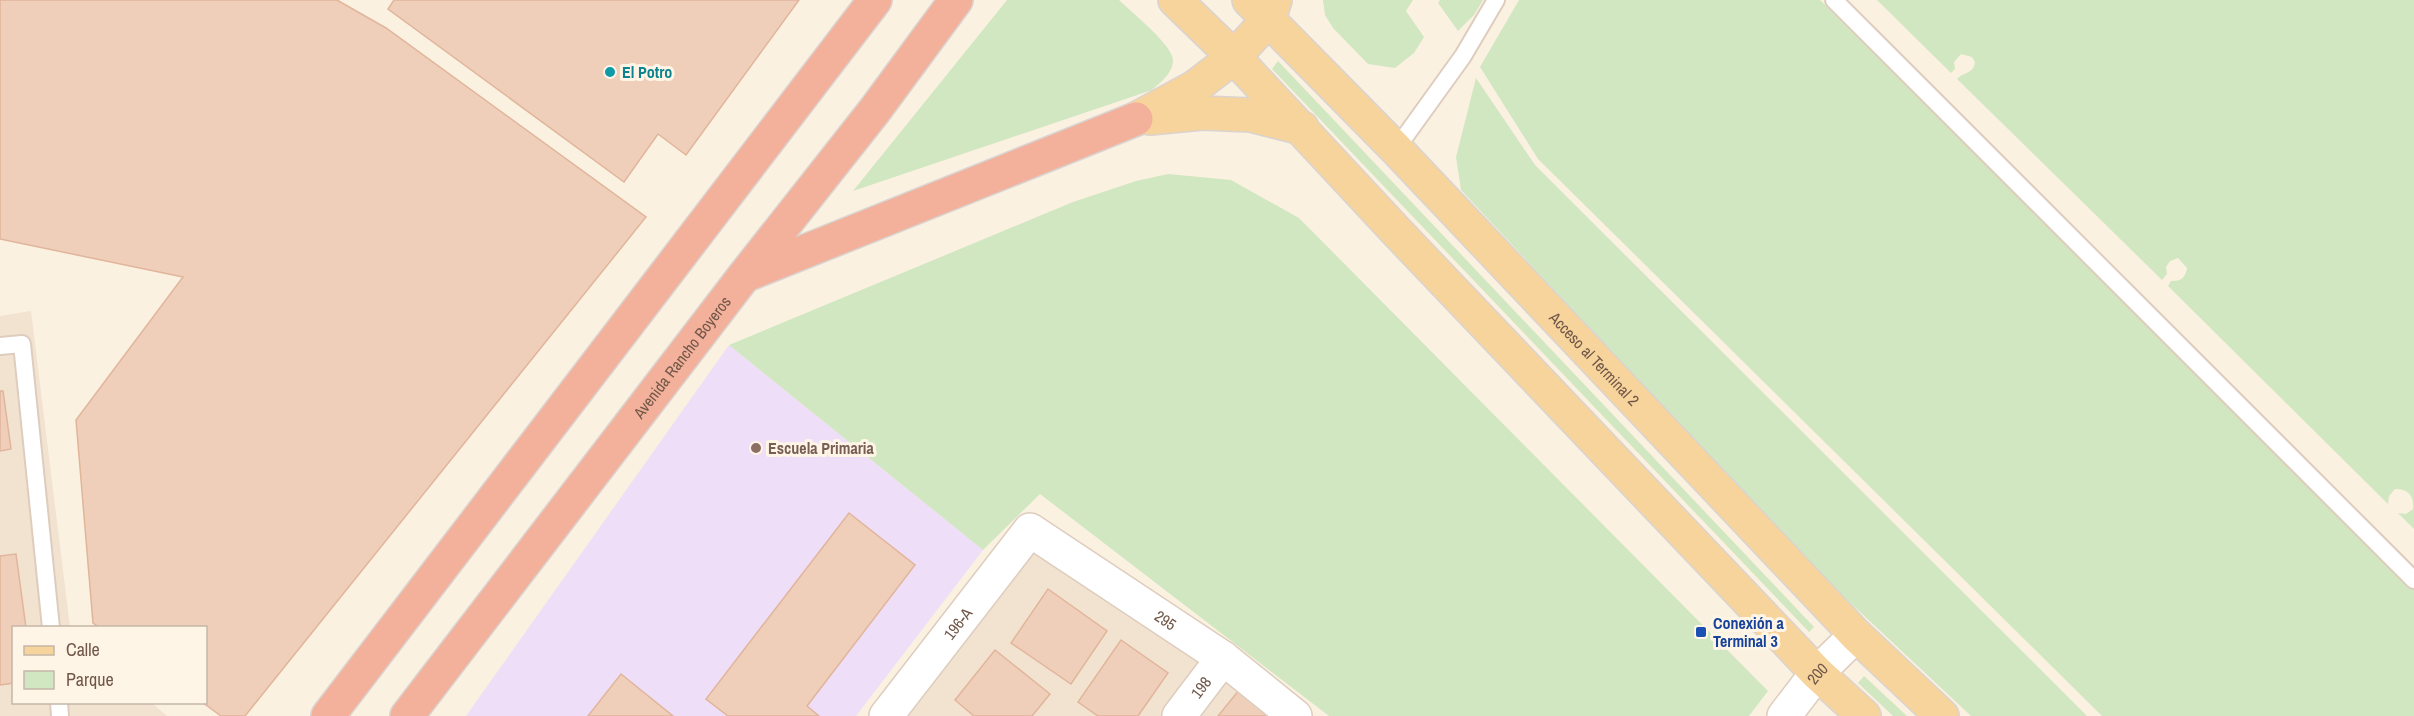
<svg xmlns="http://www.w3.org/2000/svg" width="2414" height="716" viewBox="0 0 2414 716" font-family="'Archivo Narrow',sans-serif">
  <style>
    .residential { fill: #f2e2d0 }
    .education { fill: #eedef7 }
    .green { fill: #d1e7c1 }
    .building { fill: #efcfba; stroke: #e1b59b; stroke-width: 1.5 }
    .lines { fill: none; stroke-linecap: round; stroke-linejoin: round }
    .lane-casing { stroke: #decdbe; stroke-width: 20 }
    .street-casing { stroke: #decdbe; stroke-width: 36 }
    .primary-casing { stroke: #dad3d0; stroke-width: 36 }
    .highway-casing { stroke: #dad3d0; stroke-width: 36 }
    .lane { stroke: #fff; stroke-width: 16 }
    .street { stroke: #fff; stroke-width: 33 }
    .primary { stroke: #f7d49c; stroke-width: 33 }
    .highway { stroke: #f3b09a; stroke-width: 33 }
    .culture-dot { fill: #0f9aa8; stroke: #fef5e7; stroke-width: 2 }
    .education-dot { fill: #8d6e63; stroke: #fef5e7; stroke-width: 2 }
    .transit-dot { fill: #1a4fb4; stroke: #fef5e7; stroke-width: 2 }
    .labels { text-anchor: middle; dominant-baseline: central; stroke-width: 6; stroke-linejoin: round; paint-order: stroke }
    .culture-label { font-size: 16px; font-weight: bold; fill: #0d838f; stroke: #fef5e7; text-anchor: start }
    .street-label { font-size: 16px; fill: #715749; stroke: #fef5e7 }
    .education-label { font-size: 16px; font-weight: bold; fill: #785e54; stroke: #fef5e7; text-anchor: start }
    .transit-label { font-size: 16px; font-weight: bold; fill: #164399; stroke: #fef5e7; text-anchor: start }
  </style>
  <rect width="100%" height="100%" fill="#fbf1e1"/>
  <path class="residential" d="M31,311L70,627L14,628V702L152,703L167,716H0V316Z
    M1030,530L1295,716H886Z"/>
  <path class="education" d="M729,345L983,550L856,716H466Z"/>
  <path class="green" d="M1007,0H1119C1131,12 1172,44 1173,60C1173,73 1161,82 1152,90L853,191Z
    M1323,0H1413L1406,11L1424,37L1414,53L1395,68L1368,64L1333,28L1325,15Z
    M1440,0H1483L1474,15L1458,31L1438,3Z
    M1519,0H1820L2414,584V716H2102L1538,159L1480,67Z
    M1877,0H2414V529L2398,513L2406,514L2413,509C2414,495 2408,489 2395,489L2389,496L2388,504L2168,286L2171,281C2182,281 2185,278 2187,268L2178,258L2170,261L2166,267L2167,274L2162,280L1957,79C1964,71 1973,75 1975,62L1972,57L1961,54L1954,62L1955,69L1951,73Z
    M1278,61L1814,627L1809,632L1272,69Z
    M1476,78L1535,165L2087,716H1971L1812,567L1461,190L1456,157Z
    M1168,174L1231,180L1299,218L1768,691L1749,716H1329L1040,494L983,550L729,345L1073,202L1136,181Z
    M1864,676L1907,716H1893L1858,683Z"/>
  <path class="building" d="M0,0H337L386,28L646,217L245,716H221L202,702H206V628H100L93,623L76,420L183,277L0,239Z
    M394,0H799L686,155L658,134L624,182L388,9Z
    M0,391H3L11,449L0,451Z
    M849,513L915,565L807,706L819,716H728L706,699Z
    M16,554L26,628H14V683L0,685V556Z
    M1048,589L1107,631L1071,684L1011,643Z
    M1121,640L1168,673L1138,716H1098L1078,702Z
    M995,650L1050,694L1032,716H974L955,700Z
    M621,674L673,716H588Z
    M1244,684L1284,716H1218Z"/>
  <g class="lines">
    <g class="lane-casing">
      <path id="lane" d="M1834,0L2414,580
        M1396,149L1463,56L1496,0
        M0,346L22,344L51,628
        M59,702L60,716"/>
    </g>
    <g class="street-casing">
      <g id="street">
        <path id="s1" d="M886,716L1030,530L1223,658L1295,716"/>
        <path id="s2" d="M1179,716L1223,658"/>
        <path id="s3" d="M1784,716L1817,673L1856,635"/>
      </g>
    </g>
    <g class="primary-casing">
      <g id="primary">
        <path d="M1175,0L1234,57L1397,232L1817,673L1864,716"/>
        <path id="s4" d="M1249,0L1396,149L1856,635L1942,716"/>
        <path d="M1150,118L1202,113L1251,115L1302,128"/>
        <path d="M1136,119L1195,87L1234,57L1269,19L1275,0"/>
      </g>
    </g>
    <g class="highway-casing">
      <g id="highway">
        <path d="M746,275L1136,119"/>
        <path d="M328,716L875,0"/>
        <path id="s5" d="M407,716L744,276L875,110L956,0"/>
      </g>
    </g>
    <use href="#lane" class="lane"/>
    <use href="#street" class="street"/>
    <use href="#primary" class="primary"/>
    <use href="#highway" class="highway"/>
  </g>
  <circle class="culture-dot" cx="610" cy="72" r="6"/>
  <circle class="education-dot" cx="756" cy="448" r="6"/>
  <rect class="transit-dot" x="1695" y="626" width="12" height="12" rx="3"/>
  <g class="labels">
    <g class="culture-label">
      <text x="622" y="72">El Potro</text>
    </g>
    <g class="street-label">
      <text stroke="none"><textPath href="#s5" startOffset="452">Avenida Rancho Boyeros</textPath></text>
      <text stroke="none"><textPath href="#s4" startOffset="498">Acceso al Terminal 2</textPath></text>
      <text stroke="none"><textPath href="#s1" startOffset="398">295</textPath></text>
      <text stroke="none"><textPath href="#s1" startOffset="117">196-A</textPath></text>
      <text stroke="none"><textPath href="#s3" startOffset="54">200</textPath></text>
      <text stroke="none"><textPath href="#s2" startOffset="36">198</textPath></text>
    </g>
    <g class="education-label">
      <text x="768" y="448">Escuela Primaria</text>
    </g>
    <g class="transit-label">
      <text x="1713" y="623">Conexión a<tspan x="1713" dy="18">Terminal 3</tspan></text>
    </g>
  </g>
  <rect x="12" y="626" width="195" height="78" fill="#fef5e7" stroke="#c6b6a8" stroke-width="1.5"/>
  <rect x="24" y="646" width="30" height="9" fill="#f7d49c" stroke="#c6b6a8" stroke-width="1.5"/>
  <text x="66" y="656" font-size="18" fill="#715749">Calle</text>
  <rect x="24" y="671" width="30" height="18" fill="#d1e7c1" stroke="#c6b6a8" stroke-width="1.5"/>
  <text x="66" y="686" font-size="18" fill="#715749">Parque</text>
</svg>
